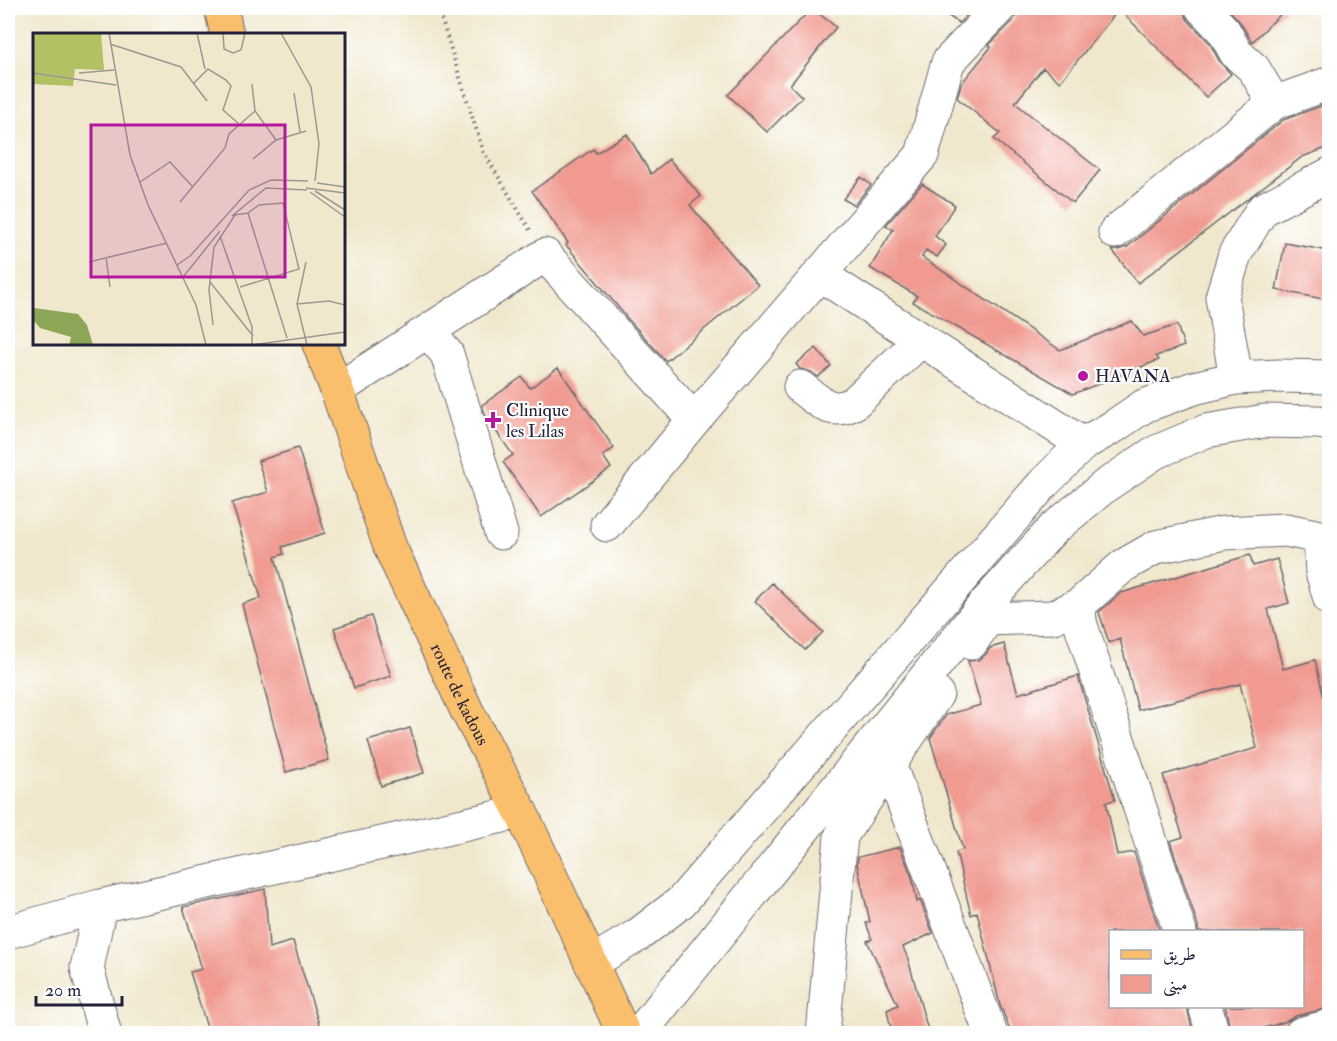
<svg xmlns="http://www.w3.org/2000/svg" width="1337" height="1041" viewBox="0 0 1337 1041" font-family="'IM FELL Double Pica',Amiri,serif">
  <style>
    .building { fill: #f09a90 }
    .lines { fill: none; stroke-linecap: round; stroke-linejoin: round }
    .minor-casing { stroke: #6a676e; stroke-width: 35 }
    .major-casing { stroke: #6a676e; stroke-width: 35 }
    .path { stroke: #6a676e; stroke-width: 4; stroke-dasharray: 1.5 4.5; stroke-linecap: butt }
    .minor { stroke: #fff; stroke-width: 33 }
    .major { stroke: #f9bf6d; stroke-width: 33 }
    .poi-dot { fill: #b5179e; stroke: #fff; stroke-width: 2 }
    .labels { text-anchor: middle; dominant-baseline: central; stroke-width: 4.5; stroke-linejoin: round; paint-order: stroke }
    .poi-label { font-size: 18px; fill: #22223b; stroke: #fff; text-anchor: start }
    .street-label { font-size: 18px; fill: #22223b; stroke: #fff }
    .inset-road { fill: none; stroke: #9e9892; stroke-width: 1.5 }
    .view { fill: #b5179e; fill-opacity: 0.15; stroke: #b5179e; stroke-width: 3 }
    .inset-edge { fill: none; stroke: #22223b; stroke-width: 3 }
  </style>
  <rect width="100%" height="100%" fill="#fff"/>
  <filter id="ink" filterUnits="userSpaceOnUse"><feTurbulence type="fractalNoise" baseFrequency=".0167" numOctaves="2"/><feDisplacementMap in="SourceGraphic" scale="12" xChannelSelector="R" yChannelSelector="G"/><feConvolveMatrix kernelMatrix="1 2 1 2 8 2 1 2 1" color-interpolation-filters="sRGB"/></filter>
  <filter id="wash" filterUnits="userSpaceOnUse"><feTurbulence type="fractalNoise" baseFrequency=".008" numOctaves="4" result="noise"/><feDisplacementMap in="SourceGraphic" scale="24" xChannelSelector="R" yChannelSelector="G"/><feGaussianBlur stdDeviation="1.35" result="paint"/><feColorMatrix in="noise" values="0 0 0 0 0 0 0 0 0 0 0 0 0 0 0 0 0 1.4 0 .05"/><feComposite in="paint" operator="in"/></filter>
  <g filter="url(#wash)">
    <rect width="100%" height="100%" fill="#f0e7cc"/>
    <g id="blocks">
      <path class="building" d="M812,8L836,27L790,85L802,97L767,132L728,95Z
        M936,8H974L959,23Z
        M1017,8H1184V13L1188,20L1209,42L1220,62L1231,74L1206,97L1119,9L1060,82L1043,68L1015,103L1100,170L1073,203L994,139L1000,133L957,98L961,84L991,47L989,45L1013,21L1017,13Z
        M1227,8H1287L1252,42L1240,22Z
        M1329,103V147L1302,157L1138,283L1112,250H1119L1127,247L1283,120Z
        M627,134L651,174L669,159L701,196L690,205L758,285L666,361L628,319L566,245L568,243L532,191L593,149L596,153Z
        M861,177L871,185L854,205L843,199Z
        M922,184L955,205L935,236L946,245L937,257L926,250L922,257L1060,350L1132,321L1143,336L1177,325L1184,346L1156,356L1159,360L1073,394L913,302L917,296L870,268L893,230L886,225Z
        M1285,243L1329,251V300L1276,290Z
        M816,348L831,366L818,377L811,372L800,369L796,364Z
        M558,368L614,448L603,456L611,468L541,517L503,462L513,455L486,417L482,405L522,377L530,388Z
        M298,448L325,533L282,547L284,554L275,557L329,760L286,772L242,604L261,598L232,503L268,492L258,461Z
        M1250,555L1253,566L1277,559L1289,603L1268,609L1283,669L1315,660L1329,719V1008L1296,1016L1287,1021L1245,1034H1231L1225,1006H1302V932H1198V926L1170,841L1183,837L1163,775L1257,748L1240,684L1138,710L1120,639L1109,643L1099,612L1121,593Z
        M772,583L823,632L805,650L755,601Z
        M371,616L391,676L354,688L334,628Z
        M1004,644L1018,694L1078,676L1115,800L1106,802L1117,855L1134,852L1160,932H1110V1006H1187L1193,1034H1009V1027L1000,1005L977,912L971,915L956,852L963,850L930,738L946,715L981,705L968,661L979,660L986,654L990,648Z
        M410,728L424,773L381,786L368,741Z
        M900,847L912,877L917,902L920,900L933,933L903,947L908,959L929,1034H892L887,1010L898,1005L867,941L872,939L866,923L870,922L857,864L858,857Z
        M265,889L269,948L293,941L322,1034H209L190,972L202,969L183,907Z"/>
    </g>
  </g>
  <g filter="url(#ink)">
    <use href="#blocks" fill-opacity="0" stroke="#6a676e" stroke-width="1.5"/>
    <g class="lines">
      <g class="minor-casing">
        <path id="minor" d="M1202,8L1224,31L1236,53L1254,69L1274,103
          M1115,232L1274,103L1330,83
          M819,274L1083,444
          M428,331L447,354L501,533
          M1236,378L1222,297L1235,254L1262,210L1330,174
          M800,387C819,401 830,416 854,403L921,340
          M337,390L545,255L694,420
          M607,525L694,420L922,155L948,62L999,8
          M1079,605L1123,566L1156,547L1224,533L1286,530L1320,537L1322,572L1330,599
          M971,643L987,619L1053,617L1079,605L1080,622L1180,932
          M889,764L991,1034
          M100,906L87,968L105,1034
          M8,932L100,906L521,812
          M591,963L638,935L681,902L1043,484L1083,444L1113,427L1144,406L1194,388L1236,378L1279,376L1330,377
          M1205,1006L1213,1034
          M639,1034L984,605L1053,529L1105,486L1154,453L1206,431L1265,421L1318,422L1330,424
          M823,1034L841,836L937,694
          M1301,1034L1330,1026"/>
      </g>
      <g class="major-casing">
        <g id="major">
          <path d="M221,8L227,34"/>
          <path id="s1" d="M319,344L337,390L390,547L467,711L521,812L624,1034"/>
        </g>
      </g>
      <path class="path" d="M438,8L483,151L530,230"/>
      <use href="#minor" class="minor"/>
      <use href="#major" class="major"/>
    </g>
  </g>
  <g class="poi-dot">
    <circle cx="1083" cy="376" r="6"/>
    <path d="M490 411h6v6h6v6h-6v6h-6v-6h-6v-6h6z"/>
  </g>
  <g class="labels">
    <g class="poi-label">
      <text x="1095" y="376">HAVANA</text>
      <text x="506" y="410">Clinique<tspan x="506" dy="21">les Lilas</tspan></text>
    </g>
    <g class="street-label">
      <text stroke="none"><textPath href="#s1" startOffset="378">route de kadous</textPath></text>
    </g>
  </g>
  <g transform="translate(33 33)">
    <rect width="312" height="312" fill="#f0e7cc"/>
    <path d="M0,0H68L71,37L42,36L40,53L0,51Z" fill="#b2c163"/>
    <path d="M1,275L45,281L54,292L60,312H36L38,304L7,295L0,287Z" fill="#8da759"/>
    <path class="inset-road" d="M76,0L97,122L115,172L163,272L173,312M164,0L172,36M190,0L191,16L200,20L208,17L212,0M248,0L278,54L286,111L282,148M77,11L148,34L174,68M0,40L83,52M46,40L81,37M161,50L175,36L193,47L198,53L190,77L206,91M219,51L222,78L243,107M261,60L267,99M220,126L243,107L273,98M107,149L137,129L159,153M284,150L312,154M273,155L312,160M282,158L312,177M277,159L312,184M147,169L192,115L196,101L222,78M199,183L233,155L274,157M187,203L219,294V312M73,224L77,254M56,229L134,210M273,229L264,271L274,312M144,232L157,223L216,157L238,147L275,148M150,244L187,198M177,249L220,303M207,254L266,236L250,170L226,172L215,180M264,271L296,268L312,272M180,292L176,257L181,214L202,182L215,180L254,305M220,312L312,299"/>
    <path class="view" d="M58,92H252V244H58Z"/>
    <rect width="312" height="312" class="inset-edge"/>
  </g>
  <rect width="1337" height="1041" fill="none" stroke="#fff" stroke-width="30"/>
  <rect x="1109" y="930" width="195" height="78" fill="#ffffff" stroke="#a7a7b1" stroke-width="1.5"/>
  <rect x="1121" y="950" width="30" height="9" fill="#f9bf6d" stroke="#a7a7b1" stroke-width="1.5"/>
  <text x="1163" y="960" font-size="18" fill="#22223b">طريق</text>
  <rect x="1121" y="975" width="30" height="18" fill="#f09a90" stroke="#a7a7b1" stroke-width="1.5"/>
  <text x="1163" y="990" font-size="18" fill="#22223b">مبنى</text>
  <path d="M36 996v9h86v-9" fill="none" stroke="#22223b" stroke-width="3"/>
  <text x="45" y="996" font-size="18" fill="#22223b" stroke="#ffffff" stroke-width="4.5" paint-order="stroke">20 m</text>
</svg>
